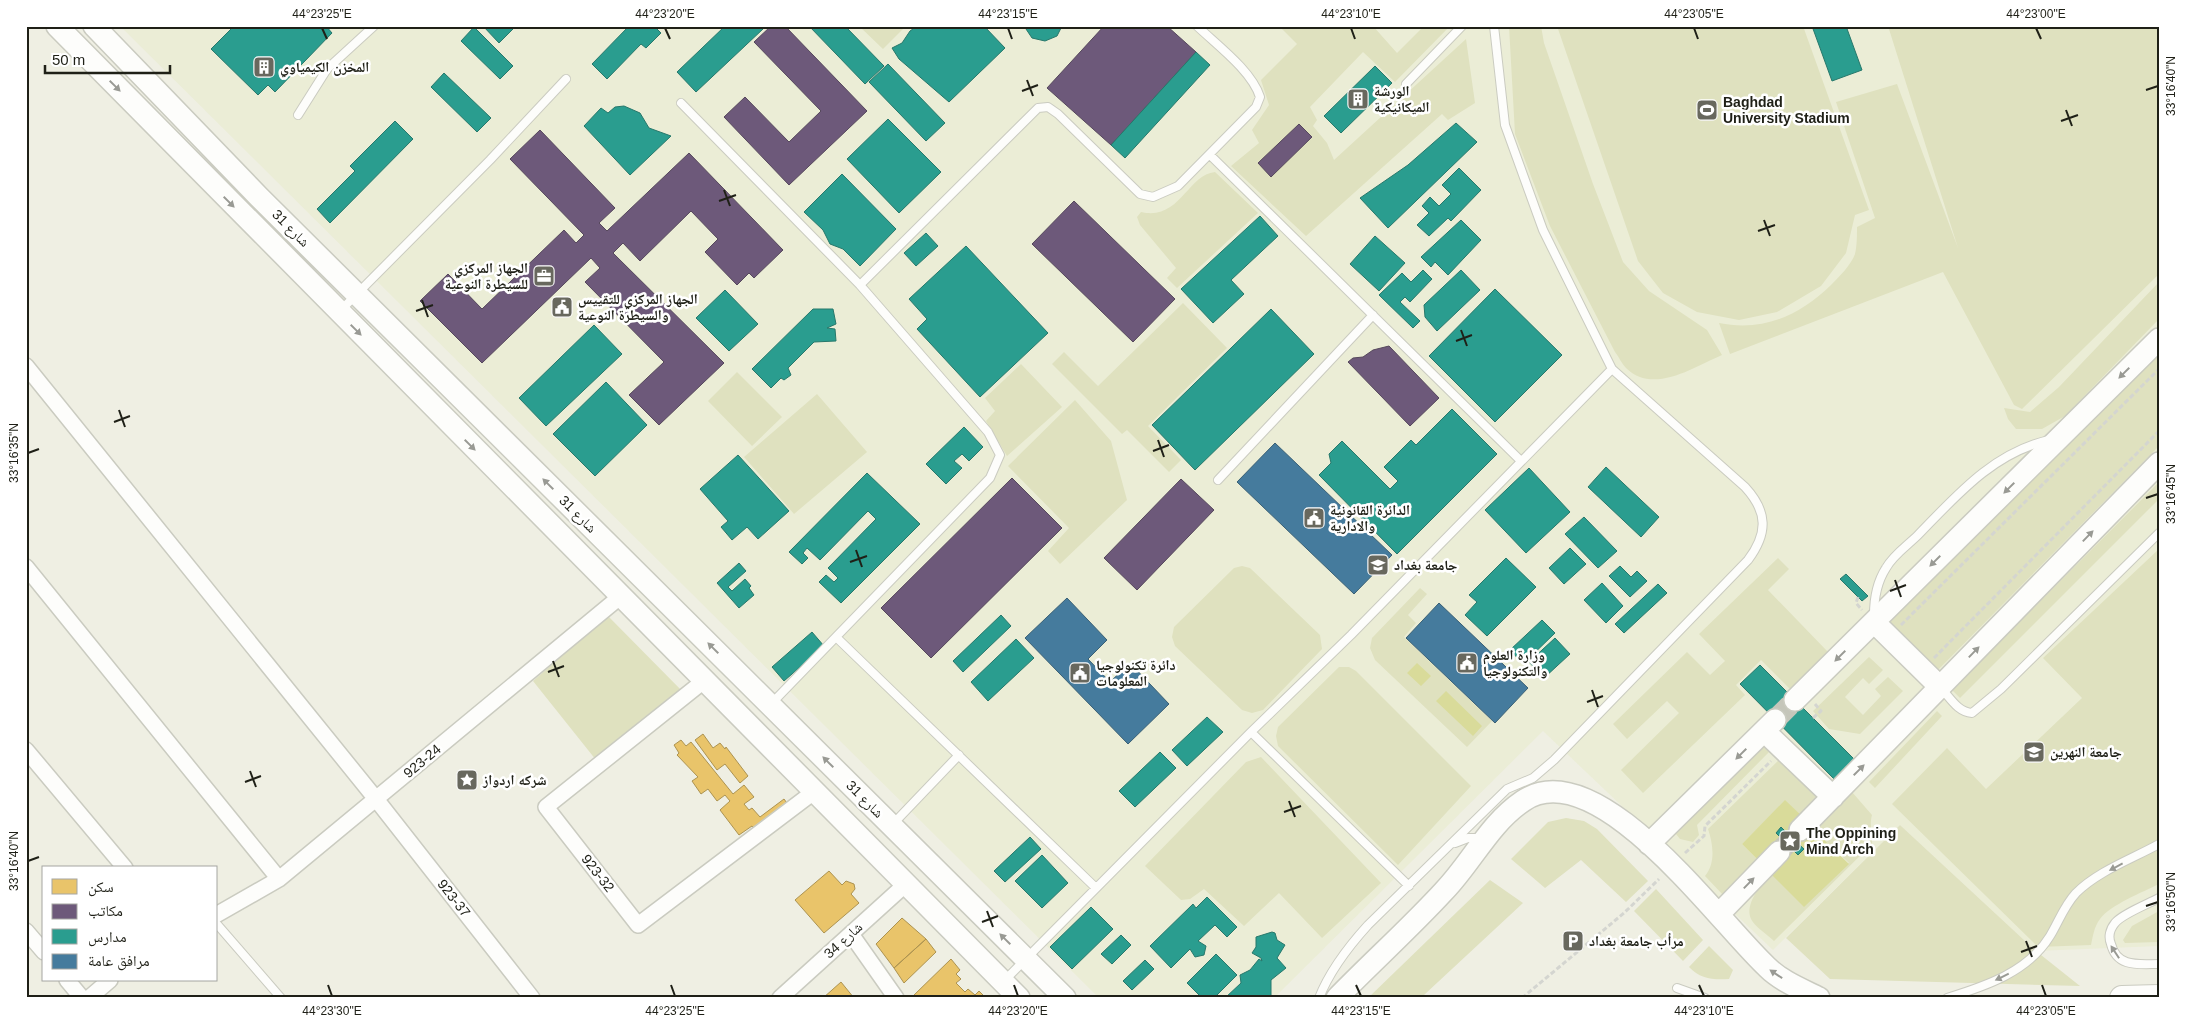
<svg xmlns="http://www.w3.org/2000/svg" width="2185" height="1024" viewBox="0 0 2185 1024" font-family="Arial,'Noto Naskh Arabic',sans-serif">
  <style>
    .built { fill: #ebedd6 }
    .green { fill: #dfe1bf }
    .water { fill: #d9db9a }
    .homes { fill: #e9c46a; stroke: #ac9351 }
    .offices { fill: #6d597a; stroke: #56485c }
    .schools { fill: #2a9d8f; stroke: #27786b }
    .public { fill: #457b9d; stroke: #3a6075 }
    .lines { fill: none; stroke-linecap: round; stroke-linejoin: round }
    .secondary-tunnel { stroke: #c5c6ba; stroke-width: 21; stroke-dasharray: 21 11; stroke-linecap: butt }
    .lane-casing { stroke: #cacbc0; stroke-width: 10 }
    .street-casing { stroke: #cacbc0; stroke-width: 18 }
    .secondary-casing { stroke: #cacbc0; stroke-width: 24 }
    .primary-casing { stroke: #cacbc0; stroke-width: 26 }
    .path { stroke: #d4d5d0; stroke-width: 3; stroke-dasharray: 5 2.5; stroke-linecap: butt }
    .lane { stroke: #fdfdfb; stroke-width: 8 }
    .street { stroke: #fdfdfb; stroke-width: 15 }
    .secondary { stroke: #fdfdfb; stroke-width: 21 }
    .primary { stroke: #fdfdfb; stroke-width: 24 }
    .oneway { fill: #999a94 }
    .ticks { fill: none; stroke: #1f2017; stroke-width: 2 }
    .labels { text-anchor: middle; dominant-baseline: central; stroke-width: 5; stroke-linejoin: round; paint-order: stroke }
    .poi-label { font-size: 14px; font-weight: bold; fill: #1f2017; stroke: #fff; text-anchor: start }
    .street-label { font-size: 14px; fill: #1f2017; stroke: #fff }
    .neatline { fill: none; stroke: #1f2017; stroke-width: 2 }
    .ticks-label { font-size: 12px; text-anchor: middle; fill: #1f2017 }
  </style>
  <rect width="100%" height="100%" fill="#efefe3"/>
  <path class="built" d="M120,26H2159V946L2036,951L1900,825L1773,950L1543,731L1274,998H1099Z"/>
  <path class="green" d="M859,26H906L883,49Z
    M1279,26H1373L1397,53L1424,26H1450L1395,82L1363,52L1310,107L1317,120L1313,126L1327,143L1334,160L1466,39L1475,103L1448,120L1442,114L1306,236L1231,166L1259,143L1252,130L1269,105L1261,80L1297,44Z
    M1509,26H1541L1544,43L1593,184L1623,262L1649,291L1707,330L1722,355C1694,367 1653,395 1626,368C1622,364 1619,357 1615,352L1550,226L1515,134Z
    M1557,26H1803L1869,210L1855,215L1846,253L1821,286L1777,312L1739,320L1697,312L1663,293L1638,261Z
    M1888,26H2159V274L2022,409L2014,405L1943,272L1730,354L1719,323C1764,332 1800,315 1831,285C1839,277 1851,265 1855,254C1857,246 1857,235 1857,227L1875,218L1836,102L1897,84L1958,248Z
    M1215,172L1258,213L1177,288L1167,278L1176,268L1140,225L1137,217L1141,212C1180,221 1187,175 1215,172Z
    M2159,282V319L2065,416L2042,429H2016L2008,419L2004,408L2030,412L2059,387Z
    M1183,303L1227,348L1148,426L1181,460L1169,472L1127,430L1122,434L1052,364L1064,352L1098,386Z
    M2159,349V446L1935,673L1886,620Z
    M1021,364L1062,407L1007,456L986,421L995,411L985,398Z
    M737,372L782,417L752,446L708,401Z
    M817,394L867,452L794,514L744,457Z
    M1075,400L1111,441L1127,500L1060,564L1048,551L1069,528L1008,466Z
    M2159,482V499L1960,698L1952,690Z
    M2159,549V884C2143,892 2110,905 2100,919C2094,927 2093,936 2091,945L2038,947L1892,804L1947,748L1986,789L2082,698L2043,658Z
    M1778,558L1789,569L1768,590L1828,652L1790,689L1761,660L1736,685L1745,695L1643,793L1621,770L1679,713L1667,701L1627,739L1613,724L1687,652L1710,675L1725,661L1699,634Z
    M1242,566L1250,568L1320,635L1322,649L1263,710L1252,713L1242,710L1175,646L1172,637L1174,627L1234,568Z
    M1420,588L1427,594L1408,615L1416,623L1404,637L1492,721L1467,747L1375,660L1370,648L1372,638Z
    M608,616L685,694L596,760L533,681Z
    M1869,657L1883,670L1869,684L1863,678L1845,697L1863,715L1881,696L1875,689L1888,677L1903,691L1860,734L1829,729L1813,711Z
    M1339,667H1349L1356,671L1471,786L1398,865L1278,746L1276,736L1278,727Z
    M1937,711L1942,716L1875,788L1869,782Z
    M1763,744L1770,751L1697,825L1699,835L1693,842L1680,839L1672,829Z
    M1261,757L1381,883L1322,938L1279,893L1244,926L1204,889L1190,899L1181,900L1145,866L1246,762Z
    M1781,758L1819,799L1803,817L1785,801L1742,844L1759,861L1724,896L1705,876C1716,863 1713,844 1708,829Z
    M1852,792L1872,815C1869,826 1873,834 1872,844L1774,941C1768,935 1755,927 1751,919C1744,904 1762,884 1770,873L1849,863L1813,829Z
    M1566,818L1584,821L1597,829L1648,881L1626,902L1581,860L1545,888L1511,859L1548,822Z
    M1900,825L2036,951L2080,986L1830,979L1786,938Z
    M1490,880L1523,903L1424,995L1425,998H1368Z
    M1656,889L1703,940L1683,961L1634,911Z
    M2159,911V942L2125,943L2123,940L2132,926Z
    M1709,946L1733,970L1729,979C1713,980 1700,979 1689,967Z"/>
  <path class="water" d="M1417,663L1431,676L1421,686L1407,673Z
    M1446,691L1482,726L1473,736L1436,701Z
    M1785,800L1803,817L1759,861L1742,844Z
    M1813,829L1849,864L1804,907L1770,873Z"/>
  <path class="homes" d="M703,734L713,748L720,743L725,749L726,747L748,776L740,783L725,764L717,770L695,740Z
    M681,740L686,746L691,742L733,794L744,785L754,797L744,804L749,810L752,808L760,817L784,799L789,806L756,832L752,826L739,835L720,810L730,801L725,795L717,801L708,789L701,794L692,781L698,777L677,755L679,753L674,745Z
    M829,871L842,885L846,881L854,884L855,889L851,894L859,903L824,933L795,900Z
    M902,918L926,939L894,968L876,944Z
    M926,939L936,952L904,983L894,968Z
    M951,959L960,970L956,974L961,979L956,983L965,992L968,989L975,995L979,991L986,998H914L913,996Z
    M841,982L854,998H823Z"/>
  <path class="offices" d="M771,26H785L867,111L789,185L724,117L745,97L789,142L821,111L754,42Z
    M1104,26H1167L1196,52L1111,145L1047,88Z
    M1299,124L1312,137L1271,177L1258,163Z
    M540,130L615,208L599,223L607,231L689,153L783,250L754,278L749,273L737,285L705,252L718,239L691,211L640,261L623,243L613,253L724,363L659,425L629,395L664,362L585,282L600,268L591,258L482,363L420,301L448,274L482,309L564,230L576,243L584,235L510,159Z
    M1074,201L1175,299L1133,342L1032,244Z
    M1389,346L1439,398L1410,426L1348,362L1353,358L1363,357L1373,350Z
    M1012,478L1062,528L931,658L881,608Z
    M1181,479L1214,510L1137,590L1104,558Z"/>
  <path class="schools" d="M234,26H326L332,33L275,92L268,85L258,95L211,49Z
    M483,26H516L499,43Z
    M629,26H654L661,33L646,48L641,44L607,79L592,64Z
    M725,26H760L763,29L696,92L677,72Z
    M809,26H845L884,66L865,84Z
    M917,26H984L1005,48L949,102L899,59L892,48L902,43L910,31Z
    M1024,26H1062L1057,36L1045,41L1032,38Z
    M1812,26H1846L1862,70L1832,81Z
    M474,27L513,66L500,79L461,41Z
    M1196,52L1210,65L1125,158L1111,145Z
    M888,64L945,123L926,141L869,82Z
    M1375,66L1392,83L1341,133L1324,116Z
    M444,73L491,118L477,132L431,87Z
    M624,106L640,113L649,128L671,136L630,175L584,126L601,108L608,113L615,107Z
    M888,119L941,172L899,213L847,159Z
    M395,121L413,139L330,223L317,209L355,171L350,166Z
    M1456,123L1477,142L1388,228L1360,198L1408,165Z
    M1459,168L1481,190L1451,221L1448,218L1429,236L1417,225L1429,213L1422,206L1430,197L1439,206L1451,194L1442,185Z
    M842,174L896,229L860,266L843,249L830,244L823,230L804,212Z
    M1260,216L1278,236L1231,280L1244,294L1213,323L1181,289Z
    M1461,220L1481,240L1448,275L1435,262L1431,267L1421,257Z
    M926,233L938,246L916,266L904,253Z
    M1375,236L1405,263L1379,291L1350,264Z
    M966,246L1048,333L980,397L917,329L927,319L909,299Z
    M1423,270L1432,279L1410,302L1405,297L1400,302L1420,321L1413,328L1379,295L1402,273L1411,282Z
    M1461,270L1480,290L1437,331L1425,317L1424,305Z
    M1495,289L1562,355L1495,422L1429,356Z
    M725,290L758,324L729,351L696,318Z
    M813,309H833L836,324L827,328L835,329L836,341L814,342L788,368L791,375L784,380L781,378L771,388L752,369Z
    M1271,309L1314,354L1195,470L1152,425Z
    M594,325L622,354L546,426L519,398Z
    M606,382L647,425L595,476L553,434Z
    M1452,409L1497,454L1397,554L1319,475L1331,463L1329,454L1342,441L1390,489L1398,481L1384,467L1411,440L1416,445Z
    M964,427L983,447L969,461L962,454L954,461L962,468L946,484L926,464Z
    M738,455L789,511L758,539L747,527L732,540L721,527L728,521L700,489Z
    M1606,467L1659,517L1641,537L1588,487Z
    M1529,468L1570,512L1526,553L1485,510Z
    M867,473L920,524L841,603L819,582L826,575L834,582L838,578L828,568L876,519L868,511L820,560L807,548L803,553L808,558L802,564L789,552Z
    M1584,517L1617,551L1598,568L1565,534Z
    M1570,548L1586,564L1564,584L1549,568Z
    M1506,558L1536,587L1487,636L1465,615L1477,602L1469,595Z
    M739,563L746,571L728,587L732,591L745,579L751,586L749,588L754,595L739,608L717,583Z
    M1620,566L1631,577L1637,571L1647,581L1630,597L1609,576Z
    M1846,574L1868,596L1862,601L1840,579Z
    M1602,583L1623,606L1606,623L1584,600Z
    M1658,584L1667,593L1624,633L1615,624Z
    M1001,615L1011,626L963,672L953,661Z
    M1542,620L1555,633L1523,664L1510,650Z
    M812,632L824,646L784,681L772,667Z
    M1555,638L1570,654L1544,678L1529,662Z
    M1016,639L1034,658L988,701L971,682Z
    M1760,665L1855,760L1835,780L1740,684Z
    M1207,717L1223,732L1187,766L1172,750Z
    M1160,752L1176,768L1135,807L1119,791Z
    M1781,827L1792,838L1787,844L1776,833Z
    M1030,837L1041,849L1005,882L994,871Z
    M1793,839L1804,849L1798,855L1787,844Z
    M1042,855L1068,883L1042,908L1015,881Z
    M1207,897L1237,927L1227,937L1215,925L1198,941L1206,946L1204,955L1195,957L1190,949L1171,968L1150,946L1193,904L1196,908Z
    M1091,907L1113,929L1072,969L1050,947Z
    M1272,932L1275,933L1277,940L1285,945L1277,958L1286,968L1271,980V995L1269,998H1225L1241,983L1240,975L1250,970L1259,959L1262,961L1261,958L1252,953L1256,947V937Z
    M1121,935L1131,945L1112,964L1101,954Z
    M1216,954L1237,975L1214,998H1202L1187,983Z
    M1145,960L1154,969L1132,990L1123,981Z"/>
  <path class="public" d="M1275,443L1392,555L1354,594L1237,482Z
    M1067,598L1107,640L1088,659L1110,682L1130,663L1169,704L1128,744L1025,638Z
    M1439,603L1528,688L1495,723L1406,638Z"/>
  <g class="lines">
    <path class="secondary-tunnel" d="M1775,720L1795,700
      M1779,852L1800,830"/>
    <g class="lane-casing">
      <path id="lane" d="M1406,84L1462,26
        M681,103L860,285L1038,108L1048,107L1058,114L1140,194L1153,197L1178,186L1256,107L1260,97C1252,71 1217,45 1197,26
        M298,115L327,69L374,26
        M1210,155L1521,461
        M341,310L490,160L566,79
        M1218,480L1373,315
        M1874,615C1874,598 1877,582 1886,568C1893,555 1908,545 1918,535C1957,495 1993,453 2049,440
        M836,637L1096,888
        M1941,688C1951,699 1958,712 1972,713L2001,689L2159,533
        M771,704L990,478L1000,455L988,432L860,285
        M1251,732L1409,886
        M893,824L959,755
        M1455,843L1468,838H1482
        M2159,898C2148,904 2122,914 2115,923C2110,929 2108,937 2111,944C2117,968 2139,964 2159,964
        M216,923L281,998
        M1004,981L1251,732L1351,635L1612,369
        M1677,988L1705,998
        M1319,998C1330,970 1348,947 1368,925L1507,789L1533,778L1554,760L1748,560C1768,533 1768,512 1745,487L1612,369L1543,230L1505,125L1494,26
        M1947,998C1986,986 2028,972 2050,936C2059,921 2064,906 2076,893C2098,871 2132,859 2159,844"/>
    </g>
    <g class="street-casing">
      <path id="street" d="M26,366L376,799L532,998
        M26,567L279,879
        M705,680L546,807L638,925L815,791
        M26,750L125,868
        M216,915L279,879L621,596
        M26,931L44,952
        M851,934L896,998
        M67,980L82,998
        M89,998L110,980
        M780,998L907,883"/>
    </g>
    <g class="secondary-casing">
      <path id="secondary" d="M57,26L1019,998
        M94,26L259,197L1065,998
        M1874,622L1940,687
        M1795,700L2159,339
        M1764,731L1833,797
        M1800,830L2159,463
        M1649,844L1775,720
        M1719,914L1779,852
        M1337,998C1372,962 1410,928 1444,891C1472,862 1489,824 1523,801C1597,750 1720,924 1767,967C1781,981 1801,989 1819,998"/>
    </g>
    <g class="primary-casing">
      <path id="primary" d="M2122,998L2159,997"/>
    </g>
    <path class="path" d="M1858,597L1856,603L1862,610
      M1901,625L2159,369
      M1934,658L2159,431
      M1813,718L1821,711L1815,704
      M1685,853L1704,836L1705,826L1771,761
      M1522,998L1624,913L1659,879"/>
    <use href="#lane" class="lane"/>
    <use href="#street" class="street"/>
    <use href="#secondary" class="secondary"/>
    <use href="#primary" class="primary"/>
  </g>
  <defs><path id="oneway-solid" d="M-6-.8H1V-3.2L6.5 0L1 3.2V.8H-6Z" transform="scale(1.25)"/></defs>
  <g class="oneway">
    <use href="#oneway-solid" transform="translate(115 86) rotate(45)"/>
    <use href="#oneway-solid" transform="translate(229 202) rotate(45)"/>
    <use href="#oneway-solid" transform="translate(356 330) rotate(45)"/>
    <use href="#oneway-solid" transform="translate(2124 373) rotate(135)"/>
    <use href="#oneway-solid" transform="translate(470 445) rotate(45)"/>
    <use href="#oneway-solid" transform="translate(548 484) rotate(-135)"/>
    <use href="#oneway-solid" transform="translate(2009 488) rotate(135)"/>
    <use href="#oneway-solid" transform="translate(2088 536) rotate(-46)"/>
    <use href="#oneway-solid" transform="translate(1935 561) rotate(135)"/>
    <use href="#oneway-solid" transform="translate(713 648) rotate(-135)"/>
    <use href="#oneway-solid" transform="translate(1974 652) rotate(-46)"/>
    <use href="#oneway-solid" transform="translate(1840 656) rotate(135)"/>
    <use href="#oneway-solid" transform="translate(1741 754) rotate(135)"/>
    <use href="#oneway-solid" transform="translate(828 762) rotate(-135)"/>
    <use href="#oneway-solid" transform="translate(1859 770) rotate(-45)"/>
    <use href="#oneway-solid" transform="translate(2116 867) rotate(152)"/>
    <use href="#oneway-solid" transform="translate(1749 883) rotate(-46)"/>
    <use href="#oneway-solid" transform="translate(1005 939) rotate(-135)"/>
    <use href="#oneway-solid" transform="translate(2115 952) rotate(-123)"/>
    <use href="#oneway-solid" transform="translate(1776 974) rotate(-146)"/>
    <use href="#oneway-solid" transform="translate(2002 977) rotate(154)"/>
  </g>
  <path class="ticks" d="M322,28L327,39M665,28L670,39M1008,28L1012,39M1351,28L1355,39M1694,28L1698,39M2036,28L2041,39M1027,80L1033,96M2146,90L2158,86M1022,91L1038,85M2066,110L2072,126M2061,121L2078,115M724,190L730,206M719,201L736,195M1764,220L1770,236M1758,231L1775,225M422,300L428,317M416,311L433,305M1461,330L1467,346M1456,341L1472,335M119,410L125,427M114,422L130,416M1158,440L1164,457M1153,451L1169,445M28,453L39,449M2146,498L2158,494M856,550L862,567M850,562L867,556M1895,580L1901,597M1890,591L1906,585M553,661L559,677M548,672L564,666M1592,690L1598,707M1587,702L1603,696M250,771L256,787M245,782L261,776M1289,801L1295,817M1284,812L1301,806M28,861L39,857M2146,906L2158,902M987,911L993,927M982,922L998,916M2026,941L2032,957M2021,952L2037,946M328,985L332,996M671,985L675,996M1014,985L1018,996M1356,985L1361,996M1699,985L1704,996M2042,985L2046,996"/>
  <defs>
    <g id="building-square" transform="scale(1.125)"><rect x="-9" y="-9" width="18" height="18" rx="4" fill="#68685e" stroke="#fff"/><path d="M-4-6H4V6H1V3H-1V6H-4ZM-2.5-4.3h1.7v1.8h-1.7ZM.8-4.3h1.7v1.8H.8ZM-2.5-1h1.7V.8h-1.7ZM.8-1h1.7V.8H.8Z" fill="#fff"/></g>
    <g id="stadium-square" transform="scale(1.125)"><rect x="-9" y="-9" width="18" height="18" rx="4" fill="#68685e" stroke="#fff"/><path d="M0-5a6.5 5 0 1 0 0 10a6.5 5 0 1 0 0-10ZM-3.5-1.8h7v3.6h-7Z" fill="#fff"/></g>
    <g id="office-square" transform="scale(1.125)"><rect x="-9" y="-9" width="18" height="18" rx="4" fill="#68685e" stroke="#fff"/><path d="M-6-3h4V-5.5h4V-3h4V5H-6ZM-1-4.5V-3h2v-1.5ZM-6 0V1H6V0Z" fill="#fff"/></g>
    <g id="civic-square" transform="scale(1.125)"><rect x="-9" y="-9" width="18" height="18" rx="4" fill="#68685e" stroke="#fff"/><path d="M-.6-6.5H3V-4.5H.6V-3L4-1V1h2V6H-6V1h2V-1L-.6-3ZM-1.2 2.5V6h2.4V2.5Z" fill="#fff"/></g>
    <g id="university-square" transform="scale(1.125)"><rect x="-9" y="-9" width="18" height="18" rx="4" fill="#68685e" stroke="#fff"/><path d="M0-5L7-2L0 1L-7-2ZM-4 1L0 2.5L4 1V4Q0 6-4 4Z" fill="#fff"/></g>
    <g id="sight-square" transform="scale(1.125)"><rect x="-9" y="-9" width="18" height="18" rx="4" fill="#68685e" stroke="#fff"/><path d="M0-6L1.8-2.2L6-1.7L2.9 1.2L3.7 5.4L0 3.3L-3.7 5.4L-2.9 1.2L-6-1.7L-1.8-2.2Z" fill="#fff"/></g>
    <g id="parking-square" transform="scale(1.125)"><rect x="-9" y="-9" width="18" height="18" rx="4" fill="#68685e" stroke="#fff"/><path d="M-3.5-5.5H1a3.5 3.5 0 0 1 0 7H-1V5.5H-3.5ZM-1-3.4V-.6H.8a1.4 1.4 0 0 0 0-2.8Z" fill="#fff"/></g>
  </defs>
  <g fill-rule="evenodd">
    <use href="#building-square" x="264" y="67"/>
    <use href="#building-square" x="1358" y="99"/>
    <use href="#stadium-square" x="1707" y="110"/>
    <use href="#office-square" x="544" y="276"/>
    <use href="#civic-square" x="562" y="307"/>
    <use href="#civic-square" x="1314" y="518"/>
    <use href="#university-square" x="1378" y="565"/>
    <use href="#civic-square" x="1467" y="663"/>
    <use href="#civic-square" x="1080" y="673"/>
    <use href="#university-square" x="2034" y="752"/>
    <use href="#sight-square" x="467" y="780"/>
    <use href="#sight-square" x="1790" y="841"/>
    <use href="#parking-square" x="1573" y="941"/>
  </g>
  <g class="labels">
    <g class="poi-label">
      <text x="280" y="67">المخزن الكيمياوي</text>
      <text x="1374" y="91">الورشة<tspan x="1374" dy="16">الميكانيكية</tspan></text>
      <text x="1723" y="102">Baghdad<tspan x="1723" dy="16">University Stadium</tspan></text>
      <text x="528" y="268" text-anchor="end">الجهاز المركزي<tspan x="528" dy="16">للسيطرة النوعية</tspan></text>
      <text x="578" y="299">الجهاز المركزي للتقييس<tspan x="578" dy="16">والسيطرة النوعية</tspan></text>
      <text x="1330" y="510">الدائرة القانونية<tspan x="1330" dy="16">والادارية</tspan></text>
      <text x="1394" y="565">جامعة بغداد</text>
      <text x="1483" y="655">وزارة العلوم<tspan x="1483" dy="16">والتكنولوجيا</tspan></text>
      <text x="1096" y="665">دائرة تكنولوجيا<tspan x="1096" dy="16">المعلومات</tspan></text>
      <text x="2050" y="752">جامعة النهرين</text>
      <text x="483" y="780">شركه اردواز</text>
      <text x="1806" y="833">The Oppining<tspan x="1806" dy="16">Mind Arch</tspan></text>
      <text x="1589" y="941">مرأب جامعة بغداد</text>
    </g>
    <g class="street-label">
      <text transform="translate(291 228) rotate(45)">شارع 31</text>
      <text transform="translate(578 514) rotate(45)">شارع 31</text>
      <text transform="translate(422 761) rotate(-40)">923-24</text>
      <text transform="translate(865 799) rotate(45)">شارع 31</text>
      <text transform="translate(598 873) rotate(52)">923-32</text>
      <text transform="translate(454 898) rotate(52)">923-37</text>
      <text transform="translate(843 940) rotate(-42)">شارع 34</text>
    </g>
  </g>
  <rect width="2185" height="1024" fill="none" stroke="#ffffff" stroke-width="55"/>
  <rect x="42" y="866" width="175" height="115" fill="#ffffff" stroke="#a5a6a2"/>
  <rect x="52" y="879" width="25" height="15" fill="#e9c46a" stroke="#a5a6a2"/>
  <text x="88" y="892" font-size="15" fill="#1f2017">سكن</text>
  <rect x="52" y="904" width="25" height="15" fill="#6d597a" stroke="#a5a6a2"/>
  <text x="88" y="916" font-size="15" fill="#1f2017">مكاتب</text>
  <rect x="52" y="929" width="25" height="15" fill="#2a9d8f" stroke="#a5a6a2"/>
  <text x="88" y="942" font-size="15" fill="#1f2017">مدارس</text>
  <rect x="52" y="954" width="25" height="15" fill="#457b9d" stroke="#a5a6a2"/>
  <text x="88" y="966" font-size="15" fill="#1f2017">مرافق عامة</text>
  <path d="M45 65v8h125v-8" fill="none" stroke="#1f2017" stroke-width="2.5"/>
  <text x="52" y="65" font-size="15" fill="#1f2017" stroke="#ffffff" stroke-width="4" paint-order="stroke">50 m</text>
  <rect x="28" y="28" width="2130" height="968" class="neatline"/>
  <g class="ticks-label">
    <text x="322" y="18">44°23'25"E</text>
    <text x="665" y="18">44°23'20"E</text>
    <text x="1008" y="18">44°23'15"E</text>
    <text x="1351" y="18">44°23'10"E</text>
    <text x="1694" y="18">44°23'05"E</text>
    <text x="2036" y="18">44°23'00"E</text>
    <text transform="translate(2171 86) rotate(-90)" y="4">33°16'40"N</text>
    <text transform="translate(14 453) rotate(-90)" y="4">33°16'35"N</text>
    <text transform="translate(2171 494) rotate(-90)" y="4">33°16'45"N</text>
    <text transform="translate(14 861) rotate(-90)" y="4">33°16'40"N</text>
    <text transform="translate(2171 902) rotate(-90)" y="4">33°16'50"N</text>
    <text x="332" y="1015">44°23'30"E</text>
    <text x="675" y="1015">44°23'25"E</text>
    <text x="1018" y="1015">44°23'20"E</text>
    <text x="1361" y="1015">44°23'15"E</text>
    <text x="1704" y="1015">44°23'10"E</text>
    <text x="2046" y="1015">44°23'05"E</text>
  </g>
</svg>
